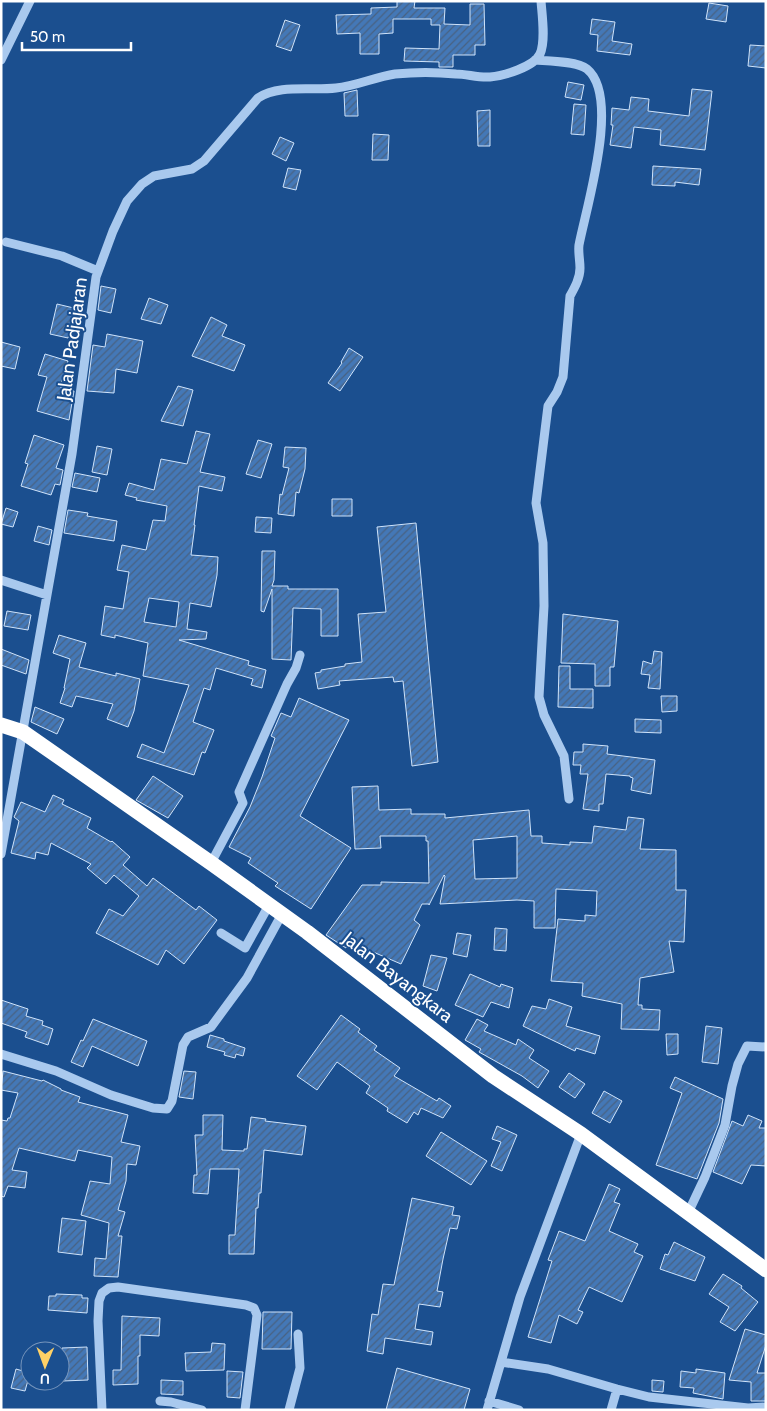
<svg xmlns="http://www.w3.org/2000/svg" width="767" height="1411" viewBox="0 0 767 1411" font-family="Cabin,sans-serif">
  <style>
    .building { fill: url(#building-hatch); stroke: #cfe3fa; fill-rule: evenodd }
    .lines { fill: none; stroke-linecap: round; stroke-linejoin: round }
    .minor { stroke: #a9c9ee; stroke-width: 9 }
    .highway { stroke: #fff; stroke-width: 15 }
    .labels { text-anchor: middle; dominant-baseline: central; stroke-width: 4; stroke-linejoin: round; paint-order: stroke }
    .street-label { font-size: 19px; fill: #fff; stroke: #1b4f8f }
  </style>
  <defs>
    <pattern id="building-hatch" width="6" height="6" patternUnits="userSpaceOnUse" patternTransform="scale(1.25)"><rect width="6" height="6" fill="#4478b7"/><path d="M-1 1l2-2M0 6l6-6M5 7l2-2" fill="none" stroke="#486282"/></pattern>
  </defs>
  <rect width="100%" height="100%" fill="#1b4f8f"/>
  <path class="building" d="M397,1H415L414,8H445L444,24L470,25V4H484L485,45H475V55H453V67H439V62L404,61L405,48L439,49L440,25H431V19H393V33L379,34V54H360V33L337,34L336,15L371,14V8L397,7Z
    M709,3L728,6L726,22L706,19Z
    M592,19L615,22L612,41L632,44L630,55L597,51L598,35L590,34Z
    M285,20L300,25L291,51L276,46Z
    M750,45L766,46V68L748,66Z
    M568,82L584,85L581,100L565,97Z
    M692,89L712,91L705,150L660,145L661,130L634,127L631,148L610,145L613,125H611L612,108L629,110L631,97L649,99L648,111L689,116Z
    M357,90L358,116H345L344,93Z
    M574,104L586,105L584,135L571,134Z
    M490,110V146H478L477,111Z
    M373,134L389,135L388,160H372Z
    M280,137L294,143L286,161L272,154Z
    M653,166L701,169L699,185L675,182V186L652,185Z
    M288,168L301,170L296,190L283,187Z
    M101,286L116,289L111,313L98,310Z
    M149,298L168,305L161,324L141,319Z
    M57,304L82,310L78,327L71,326L68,338L50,334Z
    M211,317L227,325L222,336L245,345L234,371L192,356Z
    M107,334L143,341L137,373L116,369L114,393L87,391L93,345L105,347Z
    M1,342L20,347L15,369L1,366Z
    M349,348L363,357L340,391L328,383L342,363L341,362Z
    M45,354L68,361L60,387L74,391L69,420L37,411L47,377L38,375Z
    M178,386L193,390L183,426L161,421Z
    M196,431L210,434L200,472L225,477L222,491L199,486L194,525H195L191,555L218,557L217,575L211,607L190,603L187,629L207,632L206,639L179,640L249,661L248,665L266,670L262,688L251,685L253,679L216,668L210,690L204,688L193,722L214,730L205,753L202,752L194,775L137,757L142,744L164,753L189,685L143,676L148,643L115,635V638L101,635L105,606L123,609L129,572L117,570L122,545L146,550L153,520L165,521L167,506L136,500L137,498L125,495L129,483L154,490L161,459L187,464ZM149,598L179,602L176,627L144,622Z
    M34,435L64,445L56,468L63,470L60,485L55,484L51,495L21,486L28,464L25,463Z
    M258,440L272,444L261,478L246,474Z
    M97,446L112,449L107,475L92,472Z
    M285,447L306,448L305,469L299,493L296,492L294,516L278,514L280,494L282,495L289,468L283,467Z
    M75,473L100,478L97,492L72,487Z
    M332,499H352V516H332Z
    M6,508L18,512L13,527L1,524Z
    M68,510L88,513L87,516L117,521L114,541L64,533Z
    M256,517L272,518L271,533L255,532Z
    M416,523L438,762L412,766L403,681L394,682L393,677L339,681L340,685L318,689L315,673L321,672V670L345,666V664L362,662L358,614L386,612L377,527Z
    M38,526L52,530L49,545L34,541Z
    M262,551H275L274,580L272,586H288V589H338V636H321V609L293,608L291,660L272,659V589L264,612L261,611Z
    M7,611L31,615L28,630L4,626Z
    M563,614L618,621L614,667H610V686H595V664L561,663Z
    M59,635L86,643L79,667L116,676V673L140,679L134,711L128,727L107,719L113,704L76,696L72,707L60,703L65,688H64L70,659L53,653Z
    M1,649L29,660L26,674L1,665Z
    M654,651L662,652L660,689L648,688L650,675L641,674L643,661L652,664Z
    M559,666H570V689H593V708L558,707Z
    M661,696H677V711L662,712Z
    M299,698L349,720L300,816L351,848L311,909L275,886L278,883L248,863L251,858L229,847L250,807L262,777L275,738L271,736L281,713L291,717Z
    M35,707L64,719L57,734L31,722Z
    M635,719L661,720V733L635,732Z
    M583,744L608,746L607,754L655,760L651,794L631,790L633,778L630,777V776L606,774L603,804H599V811L583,809L588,774H580L581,765H573L574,752H583Z
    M153,776L183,796L168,818L136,800Z
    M378,786L379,810L411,809V814H445V818L529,810L531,836H542V843L570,845V842L592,843L594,826L626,830L628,817L644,819L640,849L676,850V890H686L684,942L669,941L674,972L640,978L638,1005H642V1009L660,1010L659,1030L621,1029L622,1004L582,996L583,983L551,981L558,919L585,921V915L596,916L597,891L556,889L555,928H534V901L517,900L440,904L445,876L444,875L429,905V904H422L414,920L420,925L401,964L350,942L346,948L326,935L362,885H381V882L429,883L428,841H426V836H380L381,848L355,849L352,787ZM517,836V878L475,879L473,840Z
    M53,795L64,800L62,804L91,818L87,828L111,842L112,841L130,857L123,865L147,886L153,878L196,910L199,906L217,920L184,964L166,950L158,965L96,933L109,909L123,916L139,896L114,875L106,884L87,868L91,864L51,843L48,855L36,852L35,859L11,853L19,821L14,817L21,802L45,812Z
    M495,928L507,929L506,951L494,950Z
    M457,933L471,935L467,957L453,954Z
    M431,955L447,958L437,991L423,986Z
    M470,974L500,987L501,984L513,988L509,1008L491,1002L483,1017L455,1005Z
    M549,999L572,1007L566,1026L600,1036L595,1054L576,1048L575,1051L523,1026L532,1006L546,1009Z
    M1,1000L28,1009L26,1016L43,1021L42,1025L53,1029L48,1045L25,1037L27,1032L1,1023Z
    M341,1015L360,1029L358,1032L377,1046L374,1050L400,1068L394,1076L437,1101L439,1098L451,1106L443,1118L421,1108L418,1115L414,1112L407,1123L387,1111L388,1108L366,1093L370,1086L337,1062L317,1090L297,1076Z
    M93,1019L147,1041L138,1066L92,1046L83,1067L71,1062L81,1040L83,1041Z
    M477,1019L488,1025L484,1031L516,1045L518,1039L534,1050L529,1058L549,1071L538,1088L522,1076L479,1052L481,1049L465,1040Z
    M706,1026L722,1028L718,1064L702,1062Z
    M666,1034H678V1054L667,1055Z
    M210,1035L224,1039V1041L245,1048L243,1056L236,1054L235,1058L224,1055L225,1052L207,1047Z
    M3,1071L42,1081L43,1080L61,1089V1090L80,1097L78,1102L128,1115L121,1142L140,1146L136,1165L127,1164L126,1181L118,1210L125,1212L118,1236H122L118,1277L94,1276L95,1258L106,1259L109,1223L81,1215L90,1181L110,1184L112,1157L78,1150L75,1161L19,1148L12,1170L27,1172L25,1188L8,1186L4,1197L1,1196V1120L7,1121L8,1118H10L18,1093L1,1090Z
    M184,1071L196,1072L193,1099L179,1097Z
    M569,1073L585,1084L575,1098L559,1087Z
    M675,1077L723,1099L719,1123L697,1179L656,1165L682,1093L670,1088Z
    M604,1091L622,1101L610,1123L592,1113Z
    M203,1115H223L222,1150L244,1151V1149H247L251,1117L266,1119L265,1121L306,1126L302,1155L264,1150L261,1193H259L258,1208H256L254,1254H229V1235H235L239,1169H210L208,1194L193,1193L194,1175H197L195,1135H203Z
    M748,1115L762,1121L759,1128H766V1166L751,1165L742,1184L713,1172L732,1121L743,1126Z
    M497,1126L517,1135L502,1171L491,1166L501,1142L492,1139Z
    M441,1132L487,1161L471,1185L426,1156Z
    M609,1184L620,1189L614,1202L620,1204L609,1231L638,1244L634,1252L643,1256L622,1302L589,1287L578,1310L583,1312L577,1324L559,1315L551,1343L528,1337L552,1261L548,1260L559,1231L585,1241Z
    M412,1198L454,1207L452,1215L460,1216L457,1229L450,1228L443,1259L437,1291L443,1292L440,1307L419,1304L415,1329L433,1332L431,1345L385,1338L383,1354L367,1351L372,1314L378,1315L383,1284L394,1285Z
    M62,1218L86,1221L82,1255L58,1252Z
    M674,1242L705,1257L695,1281L660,1269L665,1254L668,1255Z
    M723,1274L742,1286L741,1288L758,1302L735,1331L720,1322L729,1307L709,1294Z
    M56,1294L82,1295V1298H88L87,1313L48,1310L49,1296H56Z
    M263,1312H292L291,1349H262Z
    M122,1316L160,1318L159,1336L140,1335V1356H138V1384L113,1385V1370H121Z
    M745,1329L766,1335V1345L757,1373H766V1401H751V1382L729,1380Z
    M212,1343L225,1344L224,1370L186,1371L185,1353L211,1352Z
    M87,1347L88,1380L63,1381L62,1348Z
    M397,1368L470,1389L464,1410H386Z
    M16,1369L30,1373L25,1391L11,1388Z
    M696,1369L725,1373L723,1399L693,1393L694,1388L680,1387L681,1371L696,1373Z
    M227,1371L243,1372L240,1398L227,1397Z
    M161,1380L183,1381V1395L161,1394Z
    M652,1380L664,1381L663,1392L652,1391Z"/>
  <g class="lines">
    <path class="minor" d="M1,60L30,1
      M535,60C549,61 577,61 587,69C621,97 586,208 579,245C578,252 580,260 580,268C580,278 575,287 570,296L563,377L557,392L548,406L536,503L543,543L544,606L539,697L544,715L564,756L569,799
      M6,242L62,256L98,271
      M1,580L47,595
      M1,854L72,454L96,277L113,231L127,201L142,184L154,176L192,169L204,161L258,98C279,84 311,91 336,88C356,86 375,77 395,74C415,72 436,72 456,74C467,74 478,78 490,77C503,76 534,67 540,54C546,41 542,15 541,1
      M211,863L243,803L239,792L287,684L296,668L300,655
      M221,933L245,948L269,905
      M1,1054L56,1071L111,1095L153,1108L167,1109L172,1101L183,1045L188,1037L211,1027L247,978L282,914
      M688,1213L705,1177L725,1125L732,1086L738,1064L747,1046L766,1047
      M501,1362L548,1369L617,1389L649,1397L748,1408L766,1407
      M160,1401L171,1402L202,1410
      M489,1401L519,1410
      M102,1410L98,1321L99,1301L102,1293L109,1288L118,1287L246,1305L254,1308L257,1315L245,1410
      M289,1410L300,1368L298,1334
      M487,1410L520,1297L581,1134
      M611,1410L617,1389"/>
    <path class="highway" d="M1,725L23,732L211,863L307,932L493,1076L581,1134L766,1270"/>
  </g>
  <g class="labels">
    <g class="street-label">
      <text transform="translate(72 339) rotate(-82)">Jalan Padjajaran</text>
      <text transform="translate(398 977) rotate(38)">Jalan Bayangkara</text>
    </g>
  </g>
  <rect width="767" height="1411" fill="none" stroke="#ffffff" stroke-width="5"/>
  <g transform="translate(45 1366) rotate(181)"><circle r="24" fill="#1b4f8f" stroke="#7695bc"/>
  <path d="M0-4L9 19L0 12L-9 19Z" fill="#ffd166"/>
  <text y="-8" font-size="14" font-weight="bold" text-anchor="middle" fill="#ffffff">U</text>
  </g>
  <path d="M22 42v8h109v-8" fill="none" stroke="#ffffff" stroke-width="2.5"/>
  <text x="30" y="42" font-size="15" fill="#ffffff" stroke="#1b4f8f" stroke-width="4" paint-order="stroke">50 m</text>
</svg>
